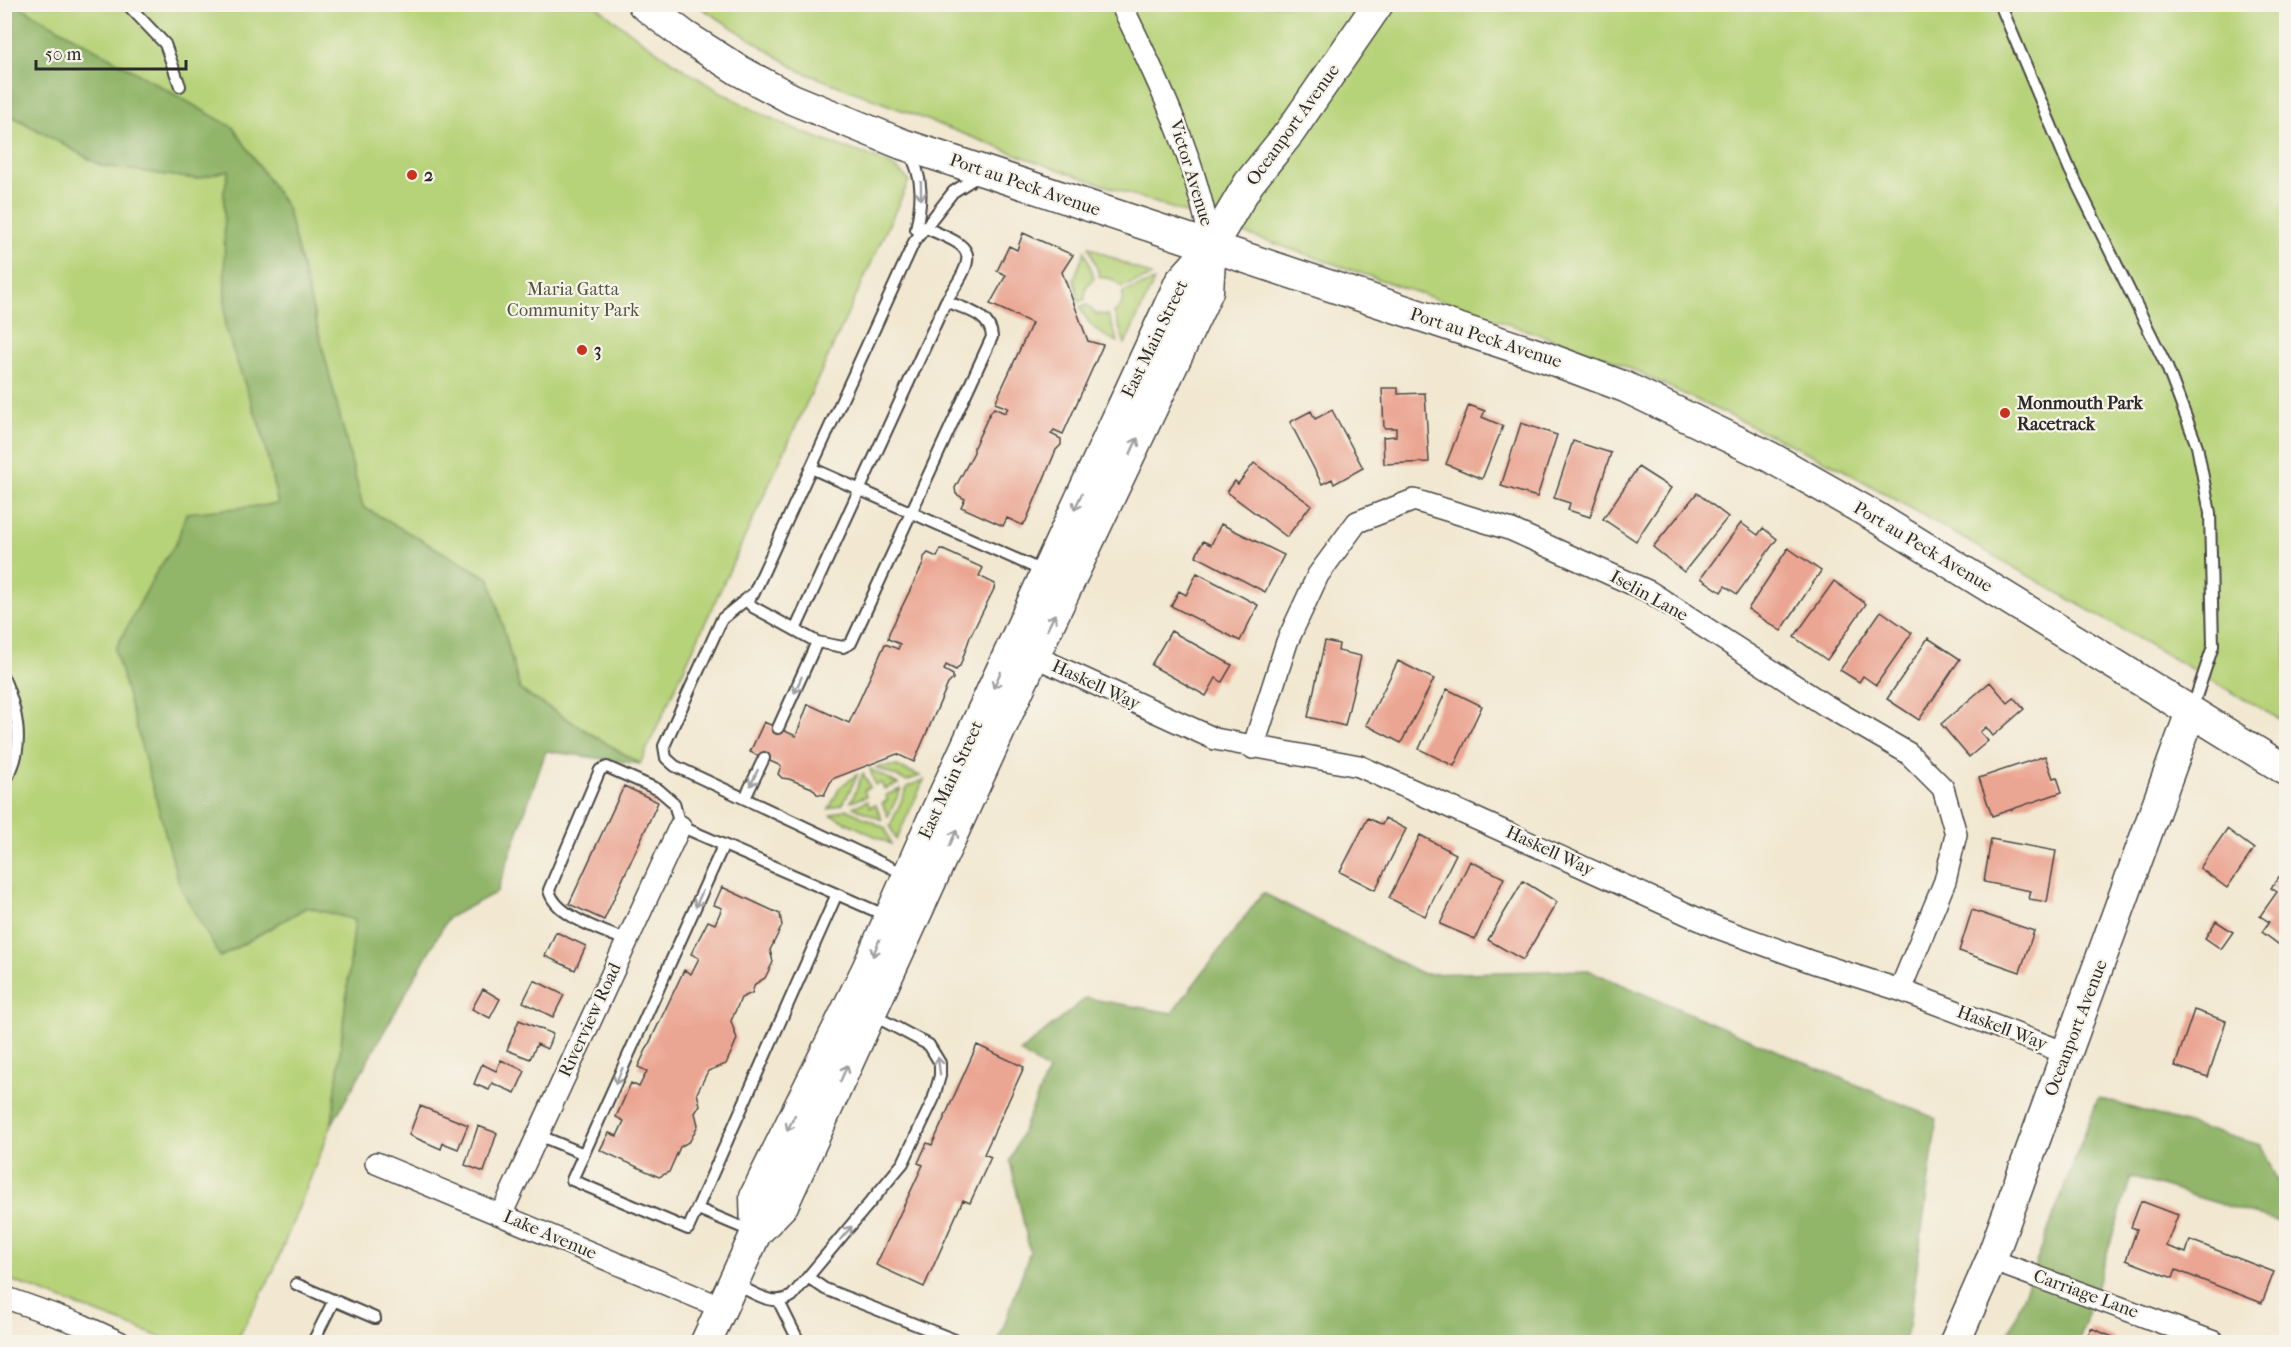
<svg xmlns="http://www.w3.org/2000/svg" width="2291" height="1347" viewBox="0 0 2291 1347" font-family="'IM FELL French Canon',serif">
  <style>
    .green { fill: #b7d379; stroke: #717f52; stroke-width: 1.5 }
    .forest { fill: #91b569; stroke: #5e704a; stroke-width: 1.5 }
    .building { fill: #eba693 }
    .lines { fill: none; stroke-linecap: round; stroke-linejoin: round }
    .lane-casing { stroke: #494744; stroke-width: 14 }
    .street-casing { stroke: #494744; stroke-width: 24 }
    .secondary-casing { stroke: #494744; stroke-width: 33 }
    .lane { stroke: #fff; stroke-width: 10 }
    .street { stroke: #fff; stroke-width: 21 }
    .secondary { stroke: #fff; stroke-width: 30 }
    .oneway { stroke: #a0a0a0 }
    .poi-dot { fill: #c8321e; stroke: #f7f3e8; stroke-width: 2 }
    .labels { text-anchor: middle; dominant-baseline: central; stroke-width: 4.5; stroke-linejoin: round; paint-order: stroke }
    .street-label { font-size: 18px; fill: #2b2b2b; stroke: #f7f3e8 }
    .poi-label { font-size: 18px; font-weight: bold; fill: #2b2b2b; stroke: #f7f3e8; text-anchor: start }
    .park-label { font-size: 18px; fill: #4e553e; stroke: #f7f3e8 }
  </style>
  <rect width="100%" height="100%" fill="#f7f3e8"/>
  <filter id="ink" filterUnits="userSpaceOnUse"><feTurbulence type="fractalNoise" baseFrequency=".0167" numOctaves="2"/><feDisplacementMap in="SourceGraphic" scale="12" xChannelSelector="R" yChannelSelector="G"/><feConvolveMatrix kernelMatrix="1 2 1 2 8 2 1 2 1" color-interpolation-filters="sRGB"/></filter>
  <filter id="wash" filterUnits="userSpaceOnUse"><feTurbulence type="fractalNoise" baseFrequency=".008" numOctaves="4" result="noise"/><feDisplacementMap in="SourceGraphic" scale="24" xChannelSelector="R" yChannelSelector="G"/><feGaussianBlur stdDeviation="1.35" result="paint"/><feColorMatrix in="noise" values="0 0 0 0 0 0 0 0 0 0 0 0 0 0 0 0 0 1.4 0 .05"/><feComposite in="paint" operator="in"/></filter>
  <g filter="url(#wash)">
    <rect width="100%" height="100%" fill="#f2e8d1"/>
    <path class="green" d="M17,5H595C664,60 743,112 828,142C855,152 892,158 909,181L640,764L520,690L490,579L363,507L287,208L234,128Z
      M697,5H2286V723L1840,468L1608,358L1034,161L800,71Z
      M5,112L102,166L196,179L229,169L224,192L262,433L278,504L186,514L177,542L156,573L115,650L221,957L307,907L355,920L332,1124L273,1272L236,1342H173L5,1278Z
      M1089,247L1152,276L1122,287L1112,279L1100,277Z
      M1085,251L1094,278L1086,287L1085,299L1079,302L1074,279Z
      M1154,281L1125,344L1114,313L1122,304L1123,292Z
      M1087,305L1096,314L1108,315L1118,342C1099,334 1089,327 1080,307Z
      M897,766L920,776L906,781L875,767Z
      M870,769L898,784L884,789L881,783L875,785Z
      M863,773L870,787L864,790L866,796L851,802Z
      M858,774L843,804L829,809L840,787Z
      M924,780L896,840L890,826L908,786Z
      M901,789L888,817L882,803L887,801L886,795Z
      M867,801L870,807L876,805L882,820L853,807Z
      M846,809L885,828L891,844L831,815Z"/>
    <path class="forest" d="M5,4L17,5L234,128L287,208L363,507L490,579L520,690L640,764L546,751L497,892L448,918L332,1124L355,920L307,907L220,957L180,887L115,650L156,573L177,542L186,513L278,504L262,433L225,328L224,192L229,170L196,179L102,166L5,112Z
      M1263,893L1423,974L1588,970L1937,1119L1909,1326L1902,1342H1140L1138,1338L1133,1342H998L1030,1252L1010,1161L1048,1071L1020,1052L1086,998L1172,1013Z
      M2098,1098L2261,1145L2286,1200V1224L2131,1177L2079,1342H2006Z"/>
    <g id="blocks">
      <path class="building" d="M1023,233L1073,255L1062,272L1088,341L1103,345L1063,434L1054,430L1051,434L1061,439V445L1056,450L1026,521L1022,525L1007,518L1003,526L961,507L965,499L956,494L955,488L974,452V447L990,413L994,408L1005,413L1008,408L995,403L1032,323L990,304L1006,275L997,271L1009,246L1017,250Z
        M1382,388H1398V394L1425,393L1429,462L1384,464L1383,437L1396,436V428H1384Z
        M1469,405L1485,411L1482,417L1503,426L1482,479L1446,464Z
        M1332,410L1363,468L1334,484L1332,479L1322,484L1290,422L1311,411L1315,419Z
        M1521,423L1557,435L1537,497L1501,486Z
        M1573,441L1611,453L1590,517L1568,510L1570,503L1554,498Z
        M1254,463L1311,505L1287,537L1227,492L1235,481L1238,484Z
        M1638,467L1671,488L1636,541L1603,519Z
        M1697,493L1728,517L1684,572L1653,547Z
        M1741,523L1758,535L1763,528L1777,539L1737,594L1725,586L1721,592L1701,578Z
        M1221,524L1284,555L1265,592L1196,556L1203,541L1211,545Z
        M1788,548L1821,571L1781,631L1748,609Z
        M941,549L983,568L979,576L995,584L994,589L970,637L960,666L956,670L946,665L944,670L953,675V679L948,684L914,762L897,754L832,779L824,795L817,794L812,788L789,779L782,778L778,774L781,766L750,752L764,722L796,736L808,704L849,723L885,644L898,649L900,644L888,639L889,633L923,564L924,557L928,553L937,557Z
        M1197,573L1258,605L1240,641L1171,606L1179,591L1186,595Z
        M1834,581L1866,604L1827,660L1794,637Z
        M1881,611L1912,633L1876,685L1863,676L1859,682L1840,670Z
        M1171,631L1232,665L1222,682L1216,678L1206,696L1151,665Z
        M1928,638L1960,659L1919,720L1887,699Z
        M1325,641L1339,644L1338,651L1361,656L1345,726L1308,717Z
        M1398,661L1434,679L1401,743L1366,725Z
        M1990,682L2008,703L2014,698L2024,709L1993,736L1986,727L1980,732L1988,741L1969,757L1941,724Z
        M1447,689L1482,706L1454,766L1419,749Z
        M2045,756L2053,778L2057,777L2062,792L1992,816L1979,778Z
        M624,786L658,802L604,920L569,904Z
        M1368,818L1382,825L1385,818L1406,829L1375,890L1340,872Z
        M2227,829L2254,849L2227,888L2200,868Z
        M1420,835L1456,854L1425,916L1389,898Z
        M1991,839L2056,851L2047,902L2029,899L2031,891L1984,882Z
        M1470,861L1504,878L1475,939L1440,924Z
        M2286,867V947L2285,949L2262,932L2269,922L2260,916L2277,892L2271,888Z
        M1523,881L1557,902L1523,960L1488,940Z
        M722,887L780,914L782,926L770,950L773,962L765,978L755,984L752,993L741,998L731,1021L737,1039L726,1064L708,1071L697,1093L700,1105L695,1113L698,1125L690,1141L680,1147L669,1172L659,1177L600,1150L609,1133L617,1136L624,1121L616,1117L631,1083L639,1087L647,1071L638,1067L684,970L691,974L699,958L691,954L708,921L715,924L722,908L714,905Z
        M1972,910L2034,931L2020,972L1959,951Z
        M2216,921L2233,932L2221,949L2205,938Z
        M556,932L586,946L575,970L545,956Z
        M534,980L564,995L553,1017L523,1002Z
        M483,989L500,999L490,1018L472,1009Z
        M2194,1010L2226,1021L2208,1077L2175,1066Z
        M519,1020L553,1034L547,1049L537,1044L530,1059L507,1050Z
        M977,1045L1024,1067L984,1154L991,1157L970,1203L963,1200L924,1287L876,1265L923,1165L918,1163L927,1143L932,1145Z
        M501,1060L525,1071L515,1093L492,1083L489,1090L474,1084L482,1064L496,1071Z
        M420,1106L468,1125L458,1149L443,1143L441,1149L409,1135Z
        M478,1126L497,1133L484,1172L465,1165Z
        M2141,1201L2178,1215L2166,1246L2186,1253L2190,1240L2274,1272L2262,1303L2176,1270L2173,1278L2126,1260L2137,1229L2131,1227Z
        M2091,1328L2115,1338L2113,1342H2085Z"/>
    </g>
  </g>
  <g filter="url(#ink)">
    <use href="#blocks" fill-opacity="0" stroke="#494744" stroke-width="1.5"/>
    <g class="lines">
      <g class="lane-casing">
        <path id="lane" d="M127,4L165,44L180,86
          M2000,4L2070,170L2167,367L2197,446L2210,513L2213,646L2192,709
          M909,152C924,177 922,202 916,229
          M811,468L1045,572
          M746,600L753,607L817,642L843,647L851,643L992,337C991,314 964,309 946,301
          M795,630L946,301C983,246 971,248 917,224
          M4,679C18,712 27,751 4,782
          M778,728L817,642
          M745,798L764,758
          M723,846L572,1180L688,1229L836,896
          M907,875L675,766L666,758L664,746L722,619L754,593L914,242L953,192L978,176
          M627,941C603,930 555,917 549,890L600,770L607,767L659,790L674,803L680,826L887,916
          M538,1135L584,1154
          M698,1209L753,1232
          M809,1278L825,1289L960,1342
          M296,1284L375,1318
          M735,1284C753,1292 773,1308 792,1296L903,1163L933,1100L940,1076V1063L929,1045L871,1014
          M779,1302L799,1342
          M313,1342L334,1300"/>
      </g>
      <g class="street-casing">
        <path id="street" d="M1121,4C1159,82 1197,161 1211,247
          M1034,656L1215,739L1359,766L1718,928L1812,962L1900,990L2066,1053
          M1253,748L1287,642L1318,575L1357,522L1414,500L1512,530L1650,592L1825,705L1908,753L1943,788L1956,834L1945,881L1900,990
          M376,1163L723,1308
          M501,1215L680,826
          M1991,1260L2214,1342
          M4,1297L82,1325L119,1342"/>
      </g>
      <g class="secondary-casing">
        <path id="secondary" d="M643,4L685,36L740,71L792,99L902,144L1545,357L1625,387L1770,457L1874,516L2286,770
          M756,1233L755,1196L867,969L929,827L1180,282L1211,247L1249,183L1290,132L1378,4
          M706,1342L756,1233L783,1205L1034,656L1208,291L1211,247
          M1955,1342L1991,1260L2191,712"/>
      </g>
      <use href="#lane" class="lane"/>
      <use href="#street" class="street"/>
      <use href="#secondary" class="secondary"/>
    </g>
    <defs><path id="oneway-shaft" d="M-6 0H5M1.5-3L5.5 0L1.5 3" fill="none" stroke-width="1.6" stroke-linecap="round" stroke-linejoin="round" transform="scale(1.5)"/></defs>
    <g class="oneway">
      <use href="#oneway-shaft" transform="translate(921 191) rotate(89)"/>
      <use href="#oneway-shaft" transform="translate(1134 446) rotate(-65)"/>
      <use href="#oneway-shaft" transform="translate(1078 502) rotate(115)"/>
      <use href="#oneway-shaft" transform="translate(1051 622) rotate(-64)"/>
      <use href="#oneway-shaft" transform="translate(997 680) rotate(115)"/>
      <use href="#oneway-shaft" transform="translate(798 685) rotate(114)"/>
      <use href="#oneway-shaft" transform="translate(754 778) rotate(115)"/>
      <use href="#oneway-shaft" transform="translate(953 838) rotate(-66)"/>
      <use href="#oneway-shaft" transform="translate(699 899) rotate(114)"/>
      <use href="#oneway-shaft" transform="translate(876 948) rotate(112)"/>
      <use href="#oneway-shaft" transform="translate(939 1066) rotate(-98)"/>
      <use href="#oneway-shaft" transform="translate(844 1073) rotate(-66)"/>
      <use href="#oneway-shaft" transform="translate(619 1076) rotate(114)"/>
      <use href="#oneway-shaft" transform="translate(791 1123) rotate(116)"/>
      <use href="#oneway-shaft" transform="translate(846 1233) rotate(-49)"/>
    </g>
  </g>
  <g class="poi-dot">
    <circle cx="412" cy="175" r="6"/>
    <circle cx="582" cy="350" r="6"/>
    <circle cx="2005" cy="413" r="6"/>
  </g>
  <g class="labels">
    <g class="street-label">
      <text transform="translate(1293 125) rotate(-54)">Oceanport Avenue</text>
      <text transform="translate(1191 173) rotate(73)">Victor Avenue</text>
      <text transform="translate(1025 185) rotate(19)">Port au Peck Avenue</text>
      <text transform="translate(1486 338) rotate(18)">Port au Peck Avenue</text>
      <text transform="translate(1155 339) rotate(-64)">East Main Street</text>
      <text transform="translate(1923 547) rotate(31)">Port au Peck Avenue</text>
      <text transform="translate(1649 596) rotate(29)">Iselin Lane</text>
      <text transform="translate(1096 685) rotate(25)">Haskell Way</text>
      <text transform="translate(951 780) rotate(-65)">East Main Street</text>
      <text transform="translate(1550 851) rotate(25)">Haskell Way</text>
      <text transform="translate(590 1020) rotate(-65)">Riverview Road</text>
      <text transform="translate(2002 1028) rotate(21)">Haskell Way</text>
      <text transform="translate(2076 1028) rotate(-69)">Oceanport Avenue</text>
      <text transform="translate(550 1235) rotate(23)">Lake Avenue</text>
      <text transform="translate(2086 1294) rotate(20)">Carriage Lane</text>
    </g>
    <g class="poi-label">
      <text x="424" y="175">2</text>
      <text x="594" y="350">3</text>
      <text x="2017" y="403">Monmouth Park<tspan x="2017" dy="21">Racetrack</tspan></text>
    </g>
    <g class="park-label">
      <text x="573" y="289">Maria Gatta<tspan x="573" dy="21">Community Park</tspan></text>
    </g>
  </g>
  <rect width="2291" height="1347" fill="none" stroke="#f7f3e8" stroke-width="24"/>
  <path d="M36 60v9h150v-9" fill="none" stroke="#2b2b2b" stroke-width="3"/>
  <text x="45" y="60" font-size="18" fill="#2b2b2b" stroke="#f7f3e8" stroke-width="4.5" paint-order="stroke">50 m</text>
</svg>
